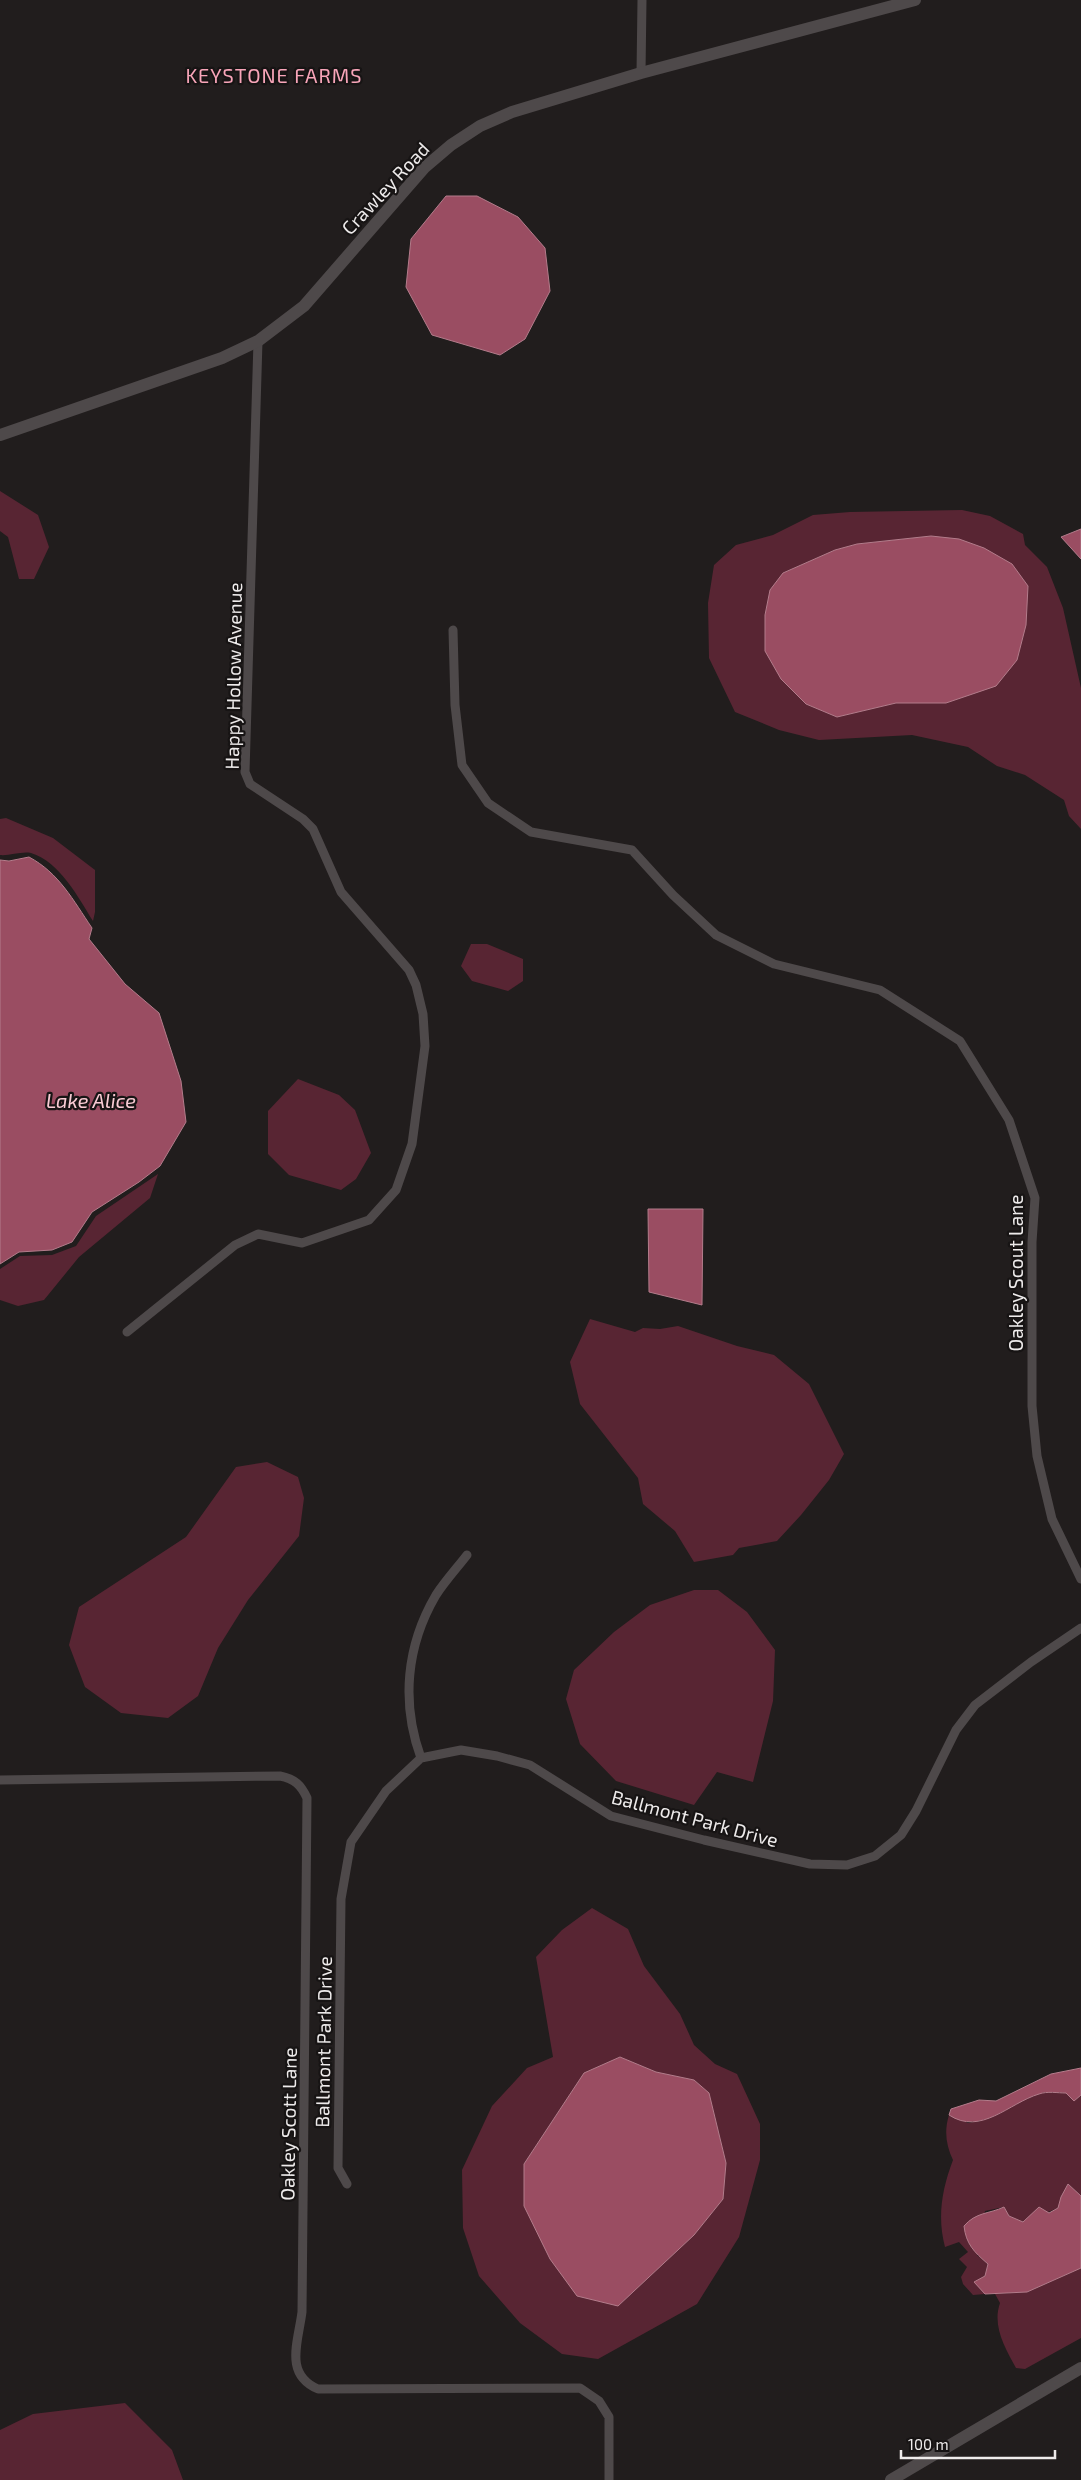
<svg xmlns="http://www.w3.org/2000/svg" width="1081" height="2480" viewBox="0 0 1081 2480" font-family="'Exo 2',sans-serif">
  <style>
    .green { fill: #582533; fill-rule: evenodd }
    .water { fill: #9a4d62; stroke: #b37c8b }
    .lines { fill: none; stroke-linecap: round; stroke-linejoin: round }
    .street { stroke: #4e494a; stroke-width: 9 }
    .secondary { stroke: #4e494a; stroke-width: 12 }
    .labels { text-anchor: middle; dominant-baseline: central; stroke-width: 4.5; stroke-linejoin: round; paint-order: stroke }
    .street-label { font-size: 19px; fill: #eeebeb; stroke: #171414 }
    .neighbourhood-label { font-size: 20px; letter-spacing: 1px; fill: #f8a5b9; stroke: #171414 }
    .water-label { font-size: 20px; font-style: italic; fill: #f9cbd4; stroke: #171414 }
  </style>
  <rect width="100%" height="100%" fill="#211d1d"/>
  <path class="green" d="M0,491L38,515L49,547L34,579H19L8,537L0,531Z
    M962,510L990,516L1023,534L1025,545L1047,567L1063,608L1081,688V829L1069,816L1064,800L1025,775L997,766L968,747L912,735L819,740L779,730L735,712L709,658L708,603L714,565L736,545L773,535L813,515L850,512ZM931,536L946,703H896L837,717L806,704L781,679L783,573L835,550L857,544Z
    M6,818L53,838L95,870V912L93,921C78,897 60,862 31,853C22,851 9,856 0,855V819Z
    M471,944H487L523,959V981L508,991L472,981L461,966Z
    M298,1079L339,1095L355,1110L371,1153L356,1179L341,1190L289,1175L268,1154V1111Z
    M158,1174L150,1198L79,1257L44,1300L18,1306L0,1300V1269L20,1256L52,1255L76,1246L96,1216Z
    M590,1319L635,1332L643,1328L660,1329L678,1326L737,1346L774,1355L809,1384L844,1454L829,1480L801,1515L777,1541L739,1548L733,1555L694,1562L675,1531L643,1504L638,1478L580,1404L570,1362Z
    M267,1462L298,1477L304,1498L299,1536L248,1600L218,1648L198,1696L168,1718L121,1713L85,1687L69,1645L79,1607L186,1537L236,1467Z
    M694,1590H718L747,1612L775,1650L773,1701L753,1782L717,1772L694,1805L616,1781L580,1744L566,1699L574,1670L614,1632L650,1605Z
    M592,1908L628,1929L644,1966L680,2014L694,2045L715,2064L737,2074L760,2124V2160L739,2237L697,2304L598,2359L562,2354L520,2323L479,2276L463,2228L462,2170L492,2106L527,2068L553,2057L536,1957L562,1930ZM620,2057L656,2072L694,2080L709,2093L726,2163L723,2199L694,2235L618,2306L524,2206V2164L584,2073Z
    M1039,2093H1066L1074,2101L1081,2095V2196L1068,2184L1058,2208L1023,2222L1009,2216L1004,2207L985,2211L977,2255L988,2264L985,2276L975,2282L985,2294L973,2295L963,2284L961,2277L967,2267L959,2259L968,2252L959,2242L945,2247C937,2217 942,2189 953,2160C946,2145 944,2131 949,2115L968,2123L981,2121Z
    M1081,2268V2338L1025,2369L1016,2368C1005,2348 992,2326 1000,2303L995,2294L1027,2292Z
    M125,2403L172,2450L183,2480H0V2430L33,2414Z"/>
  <path class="water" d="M446,196H477L518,217L545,248L550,291L525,339L500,355L432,335L406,287L411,239Z
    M1081,529V559L1061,537Z
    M931,536L959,539L984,548L1012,564L1028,586L1026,625L1017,660L996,686L946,703H896L837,717L806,704L781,679L765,651V615L770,590L783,573L835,550L857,544Z
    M29,857C59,873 73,900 92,928L89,939L125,984L159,1013L181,1081L186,1122L160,1166L139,1182L92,1212L72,1242L52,1250L19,1252L0,1264V860L9,861Z
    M648,1209H703L702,1305L649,1292Z
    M620,2057L656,2072L694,2080L709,2093L726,2163L723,2199L694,2235L618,2306L577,2296L550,2259L524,2206V2164L584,2073Z
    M1081,2068V2095L1074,2101L1066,2093C1058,2093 1047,2091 1039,2094C1009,2103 981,2136 949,2115L951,2109L979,2100L996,2101L1051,2074Z
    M1068,2184L1081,2196V2268L1027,2292L985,2294L974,2282L985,2276L988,2264C974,2252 966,2244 964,2226C976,2212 989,2214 1004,2207L1009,2216L1023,2222L1039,2207L1049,2213L1058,2208L1061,2197Z"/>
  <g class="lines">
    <path class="street" d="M641,73L642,0
      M453,630L455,705L462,765L488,803L531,832L632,850L673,895L716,935L774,964L880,990L960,1041L1009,1120L1035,1198L1032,1242V1406L1037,1456L1052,1519L1081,1579
      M127,1332L235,1245L258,1234L302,1243L369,1220L396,1190L412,1144L425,1046L423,1014L416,985L409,970L341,892L313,829L303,819L250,784L245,772L258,341
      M421,1758C401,1703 406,1646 436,1595C445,1581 457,1568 467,1555
      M0,1780L280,1776C295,1779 301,1785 307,1798L302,2312C298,2343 284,2374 318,2389L580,2388L599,2401L609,2417V2480
      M347,2184L338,2168L341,1899L351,1842L386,1791L421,1758L461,1750L497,1756L530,1765L611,1816L704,1840L810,1864L847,1865L875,1856L901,1835L916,1811L956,1730L975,1705L1031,1662L1081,1628"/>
    <path class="secondary" d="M0,435L222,358L258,341L304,306L424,168L451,145L480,126L512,112L641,73L915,0
      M891,2480L1081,2368"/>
  </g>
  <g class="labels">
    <g class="street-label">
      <text transform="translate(385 188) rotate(-47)">Crawley Road</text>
      <text transform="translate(233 676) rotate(-89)">Happy Hollow Avenue</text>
      <text transform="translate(1015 1273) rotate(-90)">Oakley Scout Lane</text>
      <text transform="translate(695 1818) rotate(15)">Ballmont Park Drive</text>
      <text transform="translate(323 2042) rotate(-89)">Ballmont Park Drive</text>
      <text transform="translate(288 2124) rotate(-89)">Oakley Scott Lane</text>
    </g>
    <g class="neighbourhood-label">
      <text x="274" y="75">KEYSTONE FARMS</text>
    </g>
    <g class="water-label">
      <text x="91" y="1100">Lake Alice</text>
    </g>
  </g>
  <path d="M901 2450v8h154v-8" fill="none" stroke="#eeebeb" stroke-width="2.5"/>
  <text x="908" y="2450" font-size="15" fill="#eeebeb" stroke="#171414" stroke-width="4" paint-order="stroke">100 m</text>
</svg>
